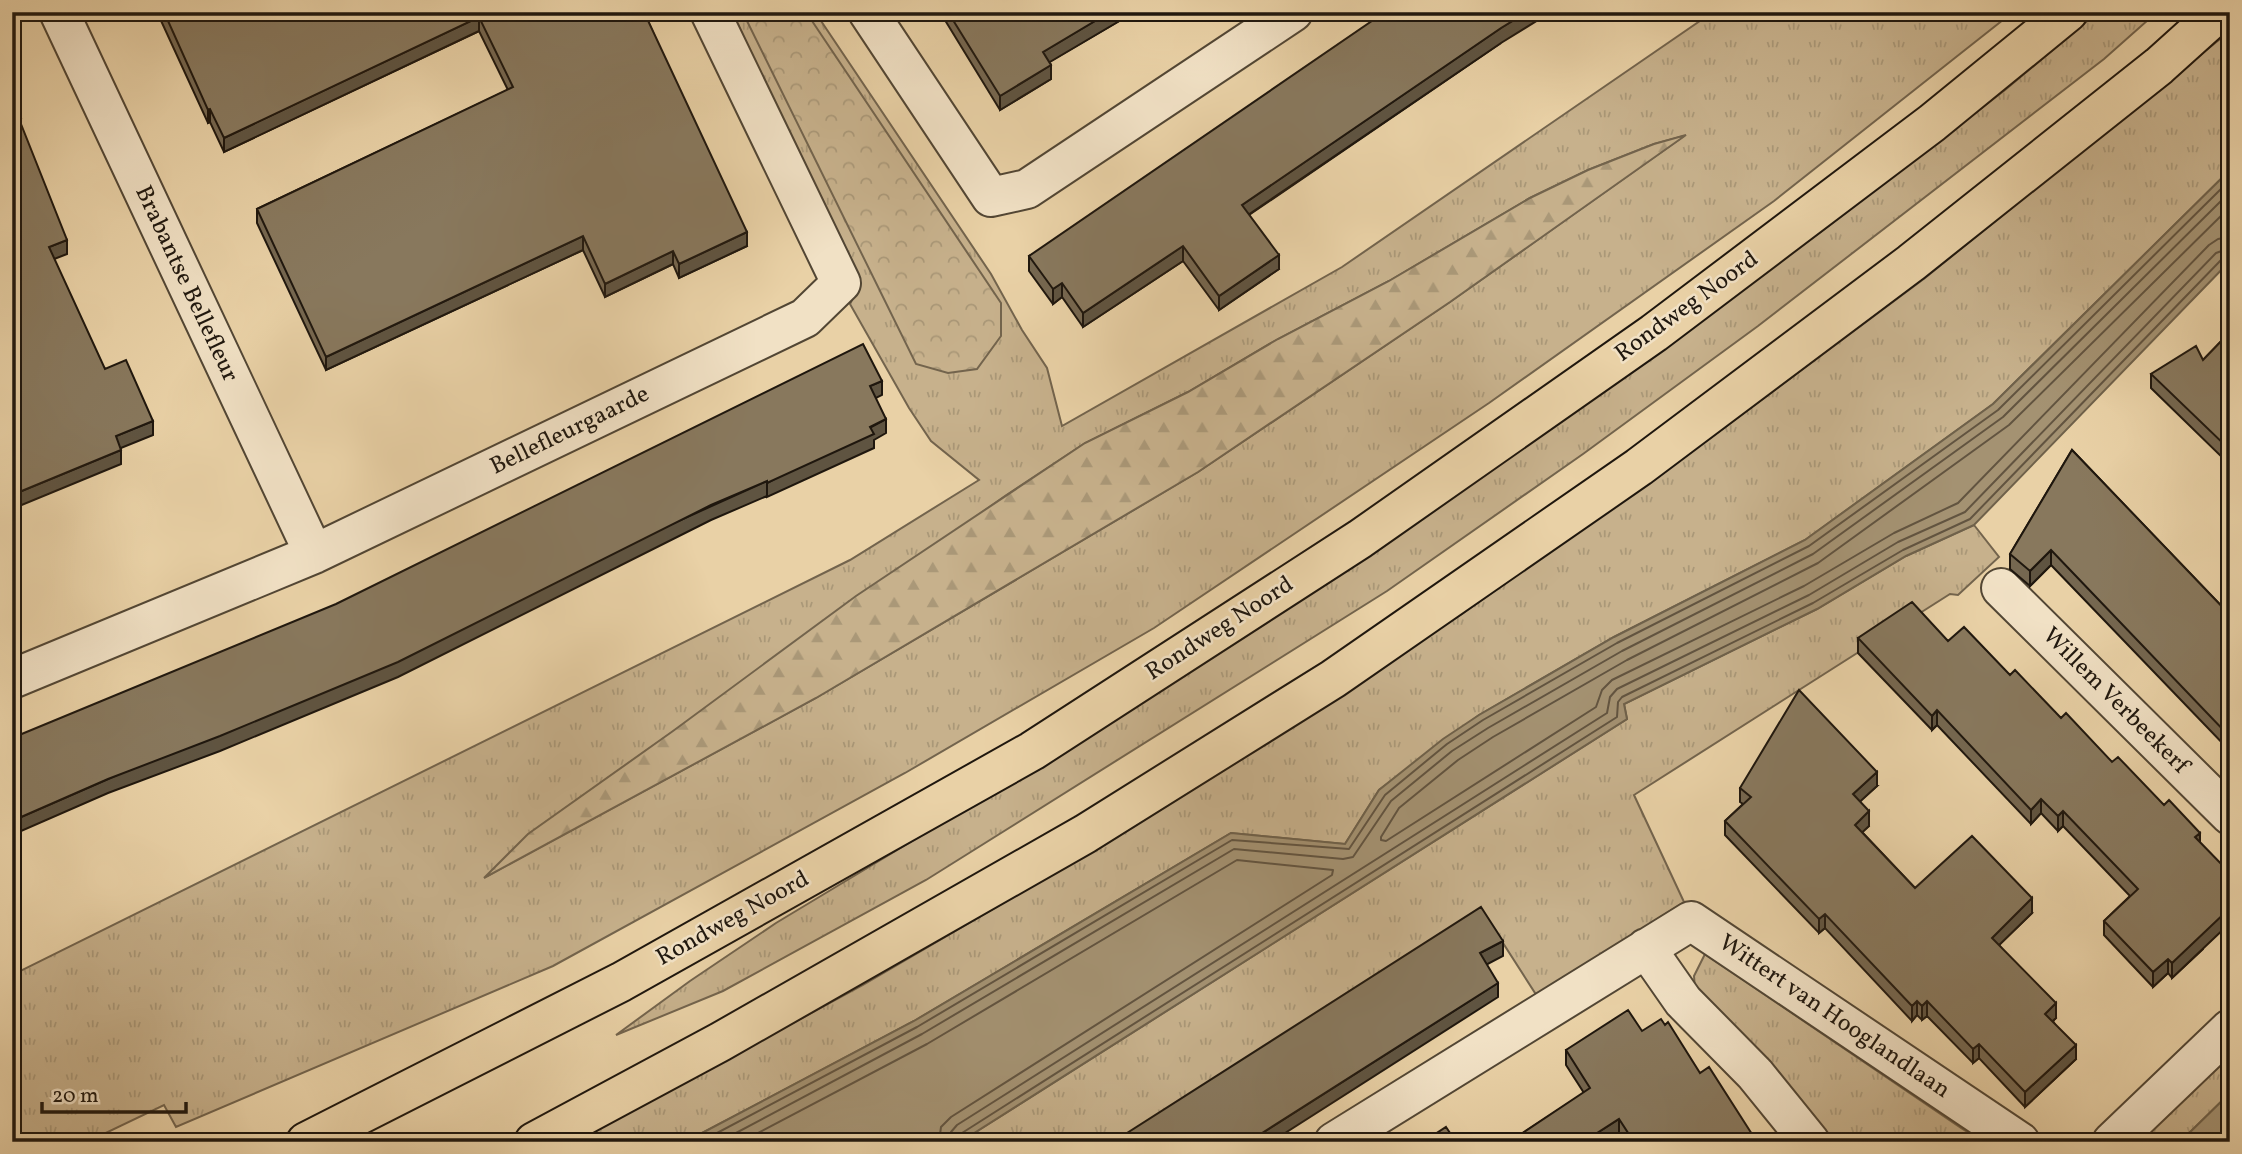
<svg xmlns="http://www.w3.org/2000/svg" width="2242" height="1154" viewBox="0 0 2242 1154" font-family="Vollkorn,serif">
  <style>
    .grass { fill: url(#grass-tufts); stroke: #73644d; stroke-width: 2; fill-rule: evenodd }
    .forest { fill: url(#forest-firs); stroke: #73644d; stroke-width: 2 }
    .park { fill: url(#park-crowns); stroke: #73644d; stroke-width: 2 }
    .water { fill: #a49272; stroke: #6f614a; stroke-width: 2 }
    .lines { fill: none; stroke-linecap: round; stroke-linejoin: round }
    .shore { stroke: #625440; stroke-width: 2 }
    .minor-casing { stroke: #524634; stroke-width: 42 }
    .major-casing { stroke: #1f170e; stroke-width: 42 }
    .minor { stroke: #f1e1c5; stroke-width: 38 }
    .major { stroke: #e9d1a6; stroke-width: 38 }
    .wall { fill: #756750; stroke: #1f170e; stroke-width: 2 }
    .shaded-wall { fill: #5f5441; stroke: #1f170e; stroke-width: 2 }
    .building { fill: #88785d; stroke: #1f170e; stroke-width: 2 }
    .labels { text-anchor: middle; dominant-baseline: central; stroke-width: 5; stroke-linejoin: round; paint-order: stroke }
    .street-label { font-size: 24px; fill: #1f170e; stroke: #f1e1c5 }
  </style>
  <defs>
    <pattern id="grass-tufts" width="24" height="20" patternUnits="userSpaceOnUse" patternTransform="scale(1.75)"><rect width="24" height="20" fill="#c7b18c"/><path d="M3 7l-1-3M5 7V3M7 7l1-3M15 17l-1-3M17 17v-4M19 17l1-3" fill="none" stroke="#aa9878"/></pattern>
    <pattern id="forest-firs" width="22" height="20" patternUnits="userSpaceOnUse" patternTransform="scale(1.75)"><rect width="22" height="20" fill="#c7b18c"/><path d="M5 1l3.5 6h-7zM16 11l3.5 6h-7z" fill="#aa9878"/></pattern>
    <pattern id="park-crowns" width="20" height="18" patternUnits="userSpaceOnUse" patternTransform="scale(1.75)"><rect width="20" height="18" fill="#c7b18c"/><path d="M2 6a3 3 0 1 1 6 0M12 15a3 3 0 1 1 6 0" fill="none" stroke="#aa9878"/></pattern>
  </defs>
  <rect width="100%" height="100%" fill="#e9d1a6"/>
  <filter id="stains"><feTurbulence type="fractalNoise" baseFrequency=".00286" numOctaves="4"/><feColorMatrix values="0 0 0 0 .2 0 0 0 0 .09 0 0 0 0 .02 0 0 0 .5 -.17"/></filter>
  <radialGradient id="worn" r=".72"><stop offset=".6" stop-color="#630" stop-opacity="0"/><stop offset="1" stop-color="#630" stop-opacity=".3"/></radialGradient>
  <path class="grass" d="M727,12H815L991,274L1022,330L1047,368L1062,426L1342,267L1713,12H2013L1774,201L1489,403L1154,628L905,773L553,966L176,1127L164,1105L87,1142H12V975L850,560L979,480L931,441L909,408L850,304L853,298ZM1684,136L1450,302L1198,472L816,698L487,876L529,834L1005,496L1085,443L1188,392L1278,339L1389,281L1530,198L1588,170L1654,144Z
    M2098,12H2157L2104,59L1758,326L1583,454L1387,591L926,880L723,991L616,1035L690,981L776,923L1010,782L1655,352L1822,231L2005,90Z
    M2230,31V170L1993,404L1805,540L1614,637L1479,715L1379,790L1345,844L1231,833L914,1021L685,1142H573L863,985L1053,874L1462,614L1721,430L1925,278Z
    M1974,525L1999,557L1958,595L1950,594L1634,795L1684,902L1537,996L1483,912L1119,1142H960L1627,719L1624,704L1817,609L1906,556Z
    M1705,954L1961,1128L1983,1142H1829L1695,989L1694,976Z
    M2230,1052V1093L2180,1142H2135Z"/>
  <path class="forest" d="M1686,135L1450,302L1198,472L816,698L484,878L528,834L673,731L856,596L1085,443L1188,392L1278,339L1389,281L1530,198L1588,170L1654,144Z"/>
  <path class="park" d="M750,12H806L1001,303V336L977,369L948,373L916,364L744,15Z"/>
  <path class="water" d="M2230,170V261L1974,525L1906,556L1817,609L1624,704L1627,719L960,1142H685L914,1021L1231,833L1345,844L1379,790L1443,739L1479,715L1614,637L1805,540L1993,404Z
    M2230,1093V1142H2180Z"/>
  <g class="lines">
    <path class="shore" d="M2230,207L2009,425L1818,563L1627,660L1493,737L1458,760L1399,808L1381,837V840L1386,841L1596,707L1602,690L1612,680L1804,586L1894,533L1958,503L2209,245L2218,239L2230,237
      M700,1142L917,1027L1232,840L1349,849L1385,795L1447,744L1483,720L1617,643L1809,546L1998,410L2230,180
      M719,1142L922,1034L1234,849L1343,859L1353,857L1391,801L1452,751L1488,728L1622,651L1813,554L2003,417L2230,192
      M741,1142L927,1044L1237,860L1333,870L1332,875L951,1117L941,1127L939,1142
      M949,1142L951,1132L957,1125L1607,713L1610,697L1617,689L1809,595L1898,542L1965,512L2216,253L2230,248
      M958,1142L962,1133L1617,717L1618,702L1622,697L1813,603L1903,550L1970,519L2222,259L2230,257"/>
    <g class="minor-casing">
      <path id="minor" d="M59,12L314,554
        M868,12L991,197L1027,189L1293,12
        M2001,588L2230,815
        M12,679L314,554L805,318L841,283L710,12
        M1646,948L1683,1001L1755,1074L1810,1142
        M1334,1142L1691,921L2020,1142
        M2112,1142L2230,1029"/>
    </g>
    <g class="major-casing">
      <path id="major" d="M306,1142L621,982L1032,751L1360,539L1654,333L1932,123L2068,12
        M534,1142L720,1042L1085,834L1333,679L1639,467L1911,263L2159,66L2219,12"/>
    </g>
    <use href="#minor" class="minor"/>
    <use href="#major" class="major"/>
  </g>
  <path class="wall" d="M157,12H644L747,246L679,278L673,264L605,297L583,250L326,370L257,223V209L508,90L479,31L224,152L210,122L208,123Z
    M940,12H1121V20L1049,62L1051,79L1000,110Z
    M1501,43L1249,215L1279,269L1219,310L1183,261L1083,327L1062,297L1053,304L1029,271V256Z
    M2230,332V465L2151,388V374L2203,360Z
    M2072,450L2230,615V751L2051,565L2030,586L2010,569V554Z
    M1858,638L1948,641L2010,675L2112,762L2200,842L2203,949L2172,978L2168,973L2153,987L2104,935V921L2130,896L2063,826L2058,831L2041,813L2031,824L1937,725L1932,730L1858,653Z
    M1877,786L1860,801L1869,826L1862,832L1915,888L2032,913L1999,945L2056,1018L2053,1021L2076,1059L2025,1107L1979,1058L1973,1063L1927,1016L1922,1020L1917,1015L1912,1021L1825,928L1819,933L1725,835V821L1743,804L1740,802V788Z
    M1642,1031L1700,1073L1757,1142H1625L1619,1133L1606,1142H1509L1584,1093L1566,1065V1050Z"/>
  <path class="shaded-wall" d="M1110,12H1121V20L1043,66V52Z
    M1527,12H1551L1501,43L1242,219V205L1501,28Z
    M479,17V31L224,152V138Z
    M1051,65V79L1000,110V96Z
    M210,109V122L208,123V110Z
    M747,232V246L679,278V264Z
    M583,236V250L326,370V357Z
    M67,240V254L49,261V247Z
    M1183,246V261L1083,327V313Z
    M673,251V264L605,297V284Z
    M1279,255V269L1219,310V296Z
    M1062,283V297L1053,304V289Z
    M882,381V395L870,401V386Z
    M886,419V433L874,440V448L767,497V483Z
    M153,421V435L116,450V436Z
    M121,450V464L12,509V495Z
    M767,481V496L711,520L398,677L220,751L108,793L12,835V821L108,779Z
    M2051,550V565L2030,586V571Z
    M1937,710V725L1932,730V716Z
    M1877,772V786L1853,808V794Z
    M2041,799V813L2031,824V810Z
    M1869,811V826L1855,839V825Z
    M2063,811V826L2058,831V816Z
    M2200,833V847L2195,837Z
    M2032,898V913L1992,952V938Z
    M2230,899V923L2172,978V963Z
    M1825,914V928L1819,933V919Z
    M1503,941V956L1480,968V953Z
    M2168,959V973L2153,987V972Z
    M1498,983V997L1271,1142H1248Z
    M1917,1001V1015L1912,1021V1006Z
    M1927,1001V1016L1922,1020V1006Z
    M2056,1003V1018L2045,1028V1014Z
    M1979,1044V1058L1973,1063V1049Z
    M2076,1045V1059L2025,1107V1092Z
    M1619,1119V1133L1606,1142H1583Z"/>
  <path class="building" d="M164,12H644L747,232L679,264L673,251L605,284L583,236L326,357L257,209L513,87L479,17L224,138L210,109L208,110Z
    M948,12H1110L1043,52L1051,65L1000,96Z
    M1385,12H1527L1501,28L1242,205L1279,255L1219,296L1183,246L1083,313L1062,283L1053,289L1029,256Z
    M12,96L21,118L19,119L67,240L49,247L105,369L126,360L153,421L116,436L121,450L12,495Z
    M2230,332V450L2151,374L2196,346L2203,360Z
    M863,344L882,381L870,386L886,419L870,427L874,434L767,483V481L711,505L398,662L220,736L108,779L12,821V738L336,604Z
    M2072,450L2230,615V737L2051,550L2030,571L2010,554Z
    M1912,602L1948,641L1964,627L2010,675L2015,670L2061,718L2066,713L2112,762L2118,757L2164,805L2169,800L2200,833L2195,837L2230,873V899L2228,901L2230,902V908L2172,963L2168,959L2153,972L2104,921L2138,889L2063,811L2058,816L2041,799L2031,810L1937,710L1932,716L1858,638Z
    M1799,690L1877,772L1853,794L1869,811L1855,825L1915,888L1972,836L2032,898L1992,938L2056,1003L2045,1014L2076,1045L2025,1092L1979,1044L1973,1049L1927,1001L1922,1006L1917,1001L1912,1006L1825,914L1819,919L1725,821L1751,797L1740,788Z
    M1481,907L1503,941L1480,953L1498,983L1248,1142H1113Z
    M1628,1010L1642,1031L1661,1019L1665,1025L1668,1022L1700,1073L1709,1067L1757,1142H1634L1619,1119L1583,1142H1509L1590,1088L1566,1050Z
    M1446,1127L1456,1142H1423Z"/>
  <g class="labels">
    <g class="street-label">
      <text transform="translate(186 284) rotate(65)">Brabantse Bellefleur</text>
      <text transform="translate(1687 307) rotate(-36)">Rondweg Noord</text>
      <text transform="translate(570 431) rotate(-26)">Bellefleurgaarde</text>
      <text transform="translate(1220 629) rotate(-33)">Rondweg Noord</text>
      <text transform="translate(2115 701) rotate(45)">Willem Verbeekerf</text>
      <text transform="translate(733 919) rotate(-29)">Rondweg Noord</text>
      <text transform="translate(1834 1017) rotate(34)">Wittert van Hooglandlaan</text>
    </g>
  </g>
  <rect width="2242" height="1154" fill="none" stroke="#e9d1a6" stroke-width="42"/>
  <rect x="14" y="14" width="2214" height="1126" fill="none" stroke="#1f170e" stroke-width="3.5"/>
  <rect x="21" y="21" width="2200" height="1112" fill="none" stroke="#1f170e" stroke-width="2"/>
  <path d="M42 1102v10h144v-10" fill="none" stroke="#1f170e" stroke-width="3.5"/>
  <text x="52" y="1102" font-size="21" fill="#1f170e" stroke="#f1e1c5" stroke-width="5" paint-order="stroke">20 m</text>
  <rect width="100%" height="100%" filter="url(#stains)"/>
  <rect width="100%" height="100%" fill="url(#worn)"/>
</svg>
